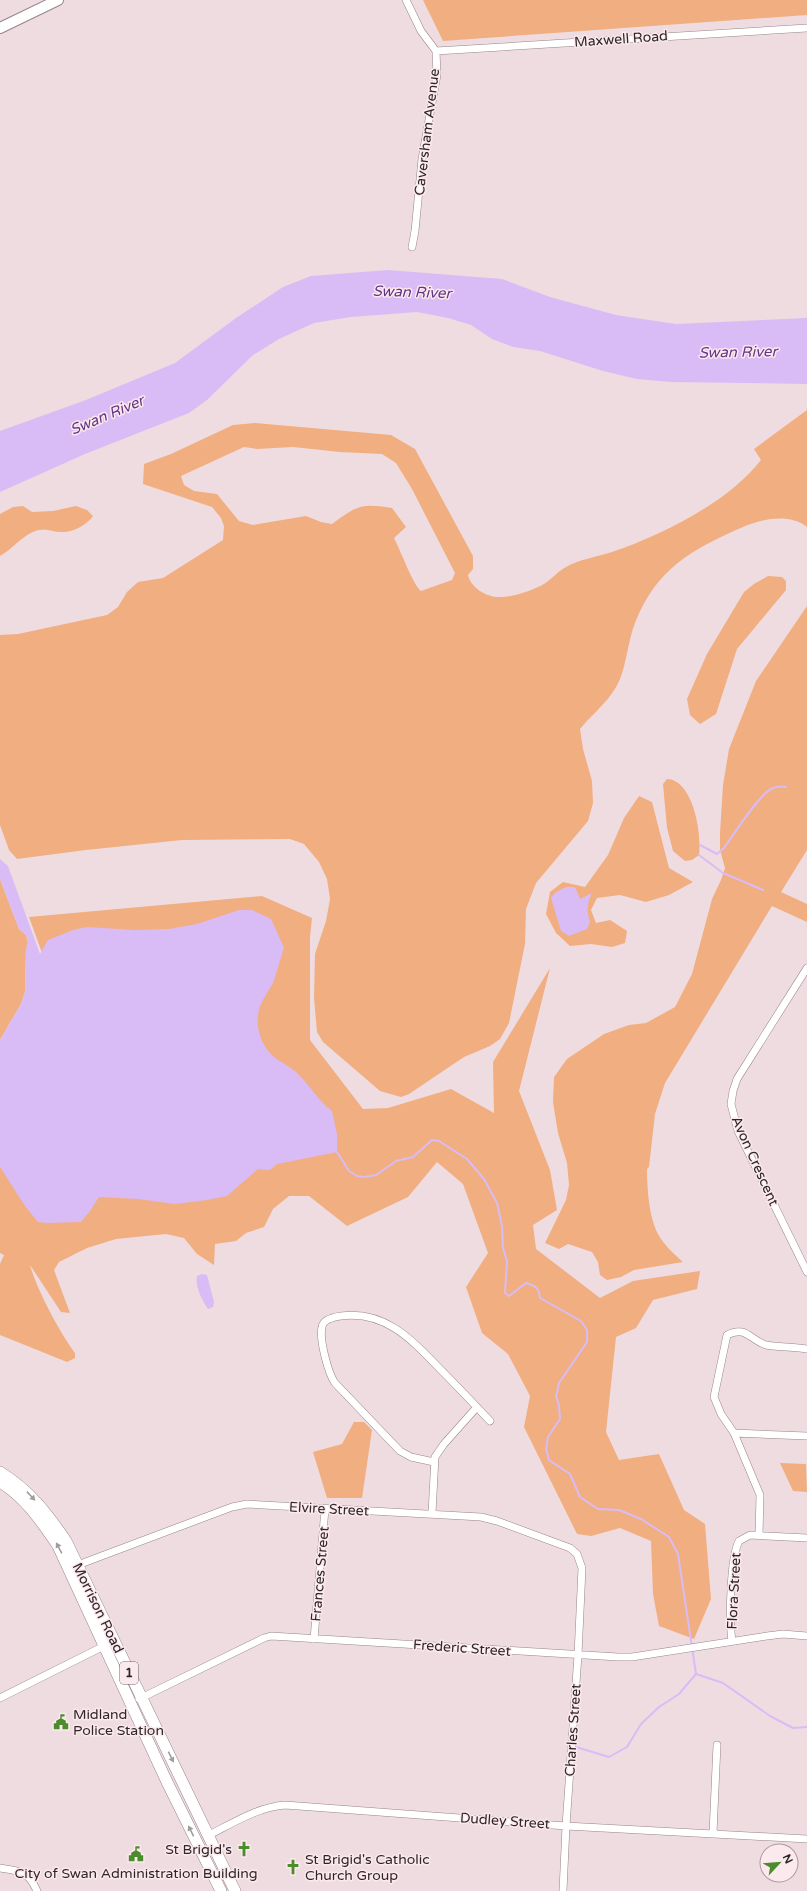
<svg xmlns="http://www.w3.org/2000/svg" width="807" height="1891" viewBox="0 0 807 1891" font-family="'Varela Round',sans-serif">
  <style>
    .green { fill: #f1ae80; fill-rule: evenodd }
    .water { fill: #d9bcf6 }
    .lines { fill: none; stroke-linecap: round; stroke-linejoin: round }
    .stream { stroke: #d9bcf6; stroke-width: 2 }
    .street-casing { stroke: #978589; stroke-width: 8 }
    .secondary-casing { stroke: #978589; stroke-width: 12 }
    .primary-casing { stroke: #978589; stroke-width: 12 }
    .street { stroke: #fff; stroke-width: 7 }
    .secondary { stroke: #fff; stroke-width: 10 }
    .primary { stroke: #fff; stroke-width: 11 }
    .oneway { fill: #a09d9e }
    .labels { text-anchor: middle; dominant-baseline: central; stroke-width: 3; stroke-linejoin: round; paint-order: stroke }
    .shield { fill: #fce9ed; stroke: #6b6063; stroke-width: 1 }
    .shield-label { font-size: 13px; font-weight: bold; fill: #2d2628 }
    .street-label { font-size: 14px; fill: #2d2628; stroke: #fce9ed }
    .poi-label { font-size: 14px; fill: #2d2628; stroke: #fce9ed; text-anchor: start }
    .water-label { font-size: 15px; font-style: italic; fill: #633588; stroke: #fce9ed }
  </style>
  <rect width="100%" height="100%" fill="#efdce0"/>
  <path class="green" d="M423,0H807V15L443,41Z
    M807,410V527C789,513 762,519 743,527C692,549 656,569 635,623C628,641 627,661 620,679C612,699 593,713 580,729L583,749L592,781L593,803L588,821L536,883L526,909L525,944L509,1023L500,1039L490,1046L464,1057L409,1094L401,1097L380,1091L323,1042L317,1032L314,998L315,954L326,921L330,899L327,879L319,862L304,844L290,839L182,840L86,850L17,859L9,850L0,825V635L18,634L107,615L118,607L127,592L138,582L163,578L223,540L224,526L221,518L212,507L143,484L144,464L171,454L233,425L255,423L391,435L415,449L473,556V569L468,575C471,588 487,598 501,597C514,597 533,590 544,584C552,579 558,571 566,567C580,559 597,557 612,552C660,536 729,502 761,460L754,449ZM244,447L257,449L293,447L340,452L382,454L396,463L412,489L455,573L452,580L421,591C412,583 401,551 394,538L406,527L392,508C361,503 358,505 332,524L321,522L306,516L253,525L239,521L217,494L194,491L184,485L181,476Z
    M23,506L32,512L53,511L76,506L87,510L93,516C87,525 72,533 61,532C53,532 47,528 39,530C24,533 13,549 0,556V514L13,507Z
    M768,576L782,577L786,581V590L737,649L716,714L700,724L690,715L687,699L707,654L744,592L754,584Z
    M807,606V850L781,892L807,904V922L772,906L665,1083L655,1114L649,1167L647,1169C647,1188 649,1217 658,1234C664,1245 674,1254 683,1262L634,1270L621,1277L607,1280L600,1275L598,1262L592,1252L568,1244L559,1249L545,1243L566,1200L569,1185L567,1163L558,1133L553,1102L554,1077L567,1059L604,1034L629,1025L646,1023L675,1007L692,974L712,899L721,880L725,868L720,850V833L723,785L729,749L756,681Z
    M667,779C693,780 702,833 699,855L692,860L685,861L673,851L667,828L663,784Z
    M639,796L652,802L669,868L693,882L669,895L646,902L620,895L597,898L591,910L596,923L610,920L627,931L625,943L612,947L591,944L570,946L556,933L546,914L550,892L563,882L585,887L608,855L624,818Z
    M0,879L19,929L26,935L28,943L26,949L25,992L21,1004L0,1040Z
    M262,896L312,918L310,937V1040L363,1109L388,1108L451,1089L494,1113L493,1062L550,968L519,1091L550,1170L557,1210L533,1225L536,1249L600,1298L633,1281L700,1271L697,1289L653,1300L636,1328L616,1337L606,1432L619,1460L659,1454L684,1510L705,1524L711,1599L694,1639L659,1626L653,1594L651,1541L620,1528L591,1536L577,1534L524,1427L530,1396L508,1354L482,1333L466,1287L488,1253L463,1184L437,1162L408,1197L347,1226L309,1196H289L273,1209L264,1227L246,1233L236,1241L215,1244L214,1265L197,1254L184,1238L166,1234L116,1239L87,1248L59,1262L54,1270L70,1313L61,1312L30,1265C37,1290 60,1333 75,1353V1358L67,1362L0,1335V1264L4,1255L0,1253V1063L45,961L29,917Z
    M354,1422H364L372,1430L362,1498H327L313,1452L342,1444Z
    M780,1463L806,1464L807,1492L793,1491Z"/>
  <path class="water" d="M388,270L502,279L550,297L616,315L676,324L807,318V384L671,382L637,379L603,371L540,351L513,347L492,339L471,325L448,318L417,312L351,317L314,323L279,339L253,355L207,400L189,413L85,454L0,492V431L86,400L175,363L236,318L283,287L311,276Z
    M0,859L8,866L40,954L48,940L73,930L87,927L135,930L169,929L197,924L239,910H252L271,919L284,948C280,959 277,972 273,983C269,990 264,997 261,1004C253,1022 260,1045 274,1057C281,1063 290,1066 297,1073C309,1084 319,1102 332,1111L337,1134V1152L277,1164L270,1170L258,1169L227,1196L207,1200L175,1204L138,1199L99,1197L90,1211L81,1222L47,1223L38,1222L25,1206L0,1167V1040L21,1004L25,992L26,949L28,943L26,935L19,929L0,879Z
    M566,887H575L580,899L592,893C587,904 586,910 590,922L587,929L569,936L561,931L551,898L555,893Z
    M202,1274L207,1275L214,1302L213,1307L208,1309C202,1300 195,1287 197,1276Z"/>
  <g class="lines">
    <path class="stream" d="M700,845L717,854L724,848C734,834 758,796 771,789C777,786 781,786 786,787
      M699,855L723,873L763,890
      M337,1152L349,1171L357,1176L365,1177L376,1175L396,1161L413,1157L432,1140L439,1141L467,1159L484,1179L497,1203L502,1226L503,1248L507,1261L505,1293L509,1296L526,1283C536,1286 539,1288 540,1298L581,1321L587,1330V1342L559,1383L556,1397L559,1405L560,1419L548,1437L546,1449L549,1460L570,1474L580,1497L598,1509L619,1510L641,1519L669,1537L678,1554L696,1674
      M696,1674L723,1683L770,1716L793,1728L807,1727
      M576,1747L609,1757L627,1747L641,1724L659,1707L679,1694L696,1674"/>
    <g class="street-casing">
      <path id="street" d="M406,0L421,31L436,51L437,75L422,159L415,231L412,247
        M436,51L807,28
        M807,968L737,1079L733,1091L731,1104L738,1131L807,1272
        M734,1433L807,1436
        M434,1462L411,1457L400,1451L335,1383C328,1373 319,1339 322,1327C323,1319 334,1317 341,1316C386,1310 413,1341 441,1370C458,1387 474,1404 490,1421
        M432,1513L435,1457L444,1444L477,1407
        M759,1535L760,1495L734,1433L721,1414L714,1397L727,1335C746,1325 750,1340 766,1345C774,1347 797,1347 807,1349
        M75,1566L232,1507L247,1504L481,1517L497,1521L570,1548L577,1554L582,1568L578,1655L566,1826L563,1891
        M314,1639L325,1509
        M732,1641C729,1621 730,1558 739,1541L750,1535L807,1538
        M0,1698L108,1644
        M139,1699L264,1638L271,1636L618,1657H632L767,1636L783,1634L807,1636
        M713,1833L717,1745
        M209,1835C233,1823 258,1807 285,1805L566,1826L807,1839
        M0,1868C21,1871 28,1871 37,1891"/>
    </g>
    <g class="secondary-casing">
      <path id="secondary" d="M0,28L58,0"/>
    </g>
    <g class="primary-casing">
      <path id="primary" d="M0,1472C29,1490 47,1513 66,1541L235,1891
        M0,1482C25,1497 42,1522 58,1546L167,1782L221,1891"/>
    </g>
    <use href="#street" class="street"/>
    <use href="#secondary" class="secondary"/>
    <use href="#primary" class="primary"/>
  </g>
  <defs><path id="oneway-solid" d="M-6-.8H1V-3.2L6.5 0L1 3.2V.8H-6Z"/></defs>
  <g class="oneway">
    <use href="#oneway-solid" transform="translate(31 1496) rotate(47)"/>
    <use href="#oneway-solid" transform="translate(59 1548) rotate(-118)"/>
    <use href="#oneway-solid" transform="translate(171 1757) rotate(64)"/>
    <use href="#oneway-solid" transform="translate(191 1831) rotate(-116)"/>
  </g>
  <defs>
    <g id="civic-bare" transform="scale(1.2)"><path d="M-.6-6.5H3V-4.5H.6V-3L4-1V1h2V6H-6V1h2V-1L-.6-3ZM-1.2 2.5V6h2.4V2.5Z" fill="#4d8c2d" stroke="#fce9ed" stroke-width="2.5" paint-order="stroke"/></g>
    <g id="church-bare" transform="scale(1.2)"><path d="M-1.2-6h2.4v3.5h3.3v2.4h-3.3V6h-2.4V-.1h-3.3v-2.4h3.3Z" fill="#4d8c2d" stroke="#fce9ed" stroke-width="2.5" paint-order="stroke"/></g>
  </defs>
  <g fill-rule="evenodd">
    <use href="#civic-bare" x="61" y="1722"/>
    <use href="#church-bare" x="244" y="1849"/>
    <use href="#civic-bare" x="136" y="1854"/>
    <use href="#church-bare" x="293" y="1867"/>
  </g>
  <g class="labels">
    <rect class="shield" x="120" y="1662" width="18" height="22" rx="3"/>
    <g class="shield-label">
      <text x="129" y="1673">1</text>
    </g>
    <g class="street-label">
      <text transform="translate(621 39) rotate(-4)">Maxwell Road</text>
      <text transform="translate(427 132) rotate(-83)">Caversham Avenue</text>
      <text transform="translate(755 1161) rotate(66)">Avon Crescent</text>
      <text transform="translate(329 1509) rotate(3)">Elvire Street</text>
      <text transform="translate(320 1574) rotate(-85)">Frances Street</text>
      <text transform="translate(734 1591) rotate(-87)">Flora Street</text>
      <text transform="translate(98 1608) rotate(64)">Morrison Road</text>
      <text transform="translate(462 1648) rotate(4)">Frederic Street</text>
      <text transform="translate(573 1730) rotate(-86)">Charles Street</text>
      <text transform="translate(505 1821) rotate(4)">Dudley Street</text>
    </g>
    <g class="poi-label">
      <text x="73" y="1714">Midland<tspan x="73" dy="16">Police Station</tspan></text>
      <text x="232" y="1849" text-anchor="end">St Brigid's</text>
      <text x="305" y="1859">St Brigid's Catholic<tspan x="305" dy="16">Church Group</tspan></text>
      <text x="136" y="1873" text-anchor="middle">City of Swan Administration Building</text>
    </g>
    <g class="water-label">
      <text transform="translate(412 292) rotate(2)">Swan River</text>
      <text transform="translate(738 352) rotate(-1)">Swan River</text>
      <text transform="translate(107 415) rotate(-23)">Swan River</text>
    </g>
  </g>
  <g transform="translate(779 1863) rotate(64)"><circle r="19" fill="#fce9ed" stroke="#a99b9e"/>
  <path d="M0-3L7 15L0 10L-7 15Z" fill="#4d8c2d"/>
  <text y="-6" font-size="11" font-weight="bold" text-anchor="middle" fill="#2d2628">N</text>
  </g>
</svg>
